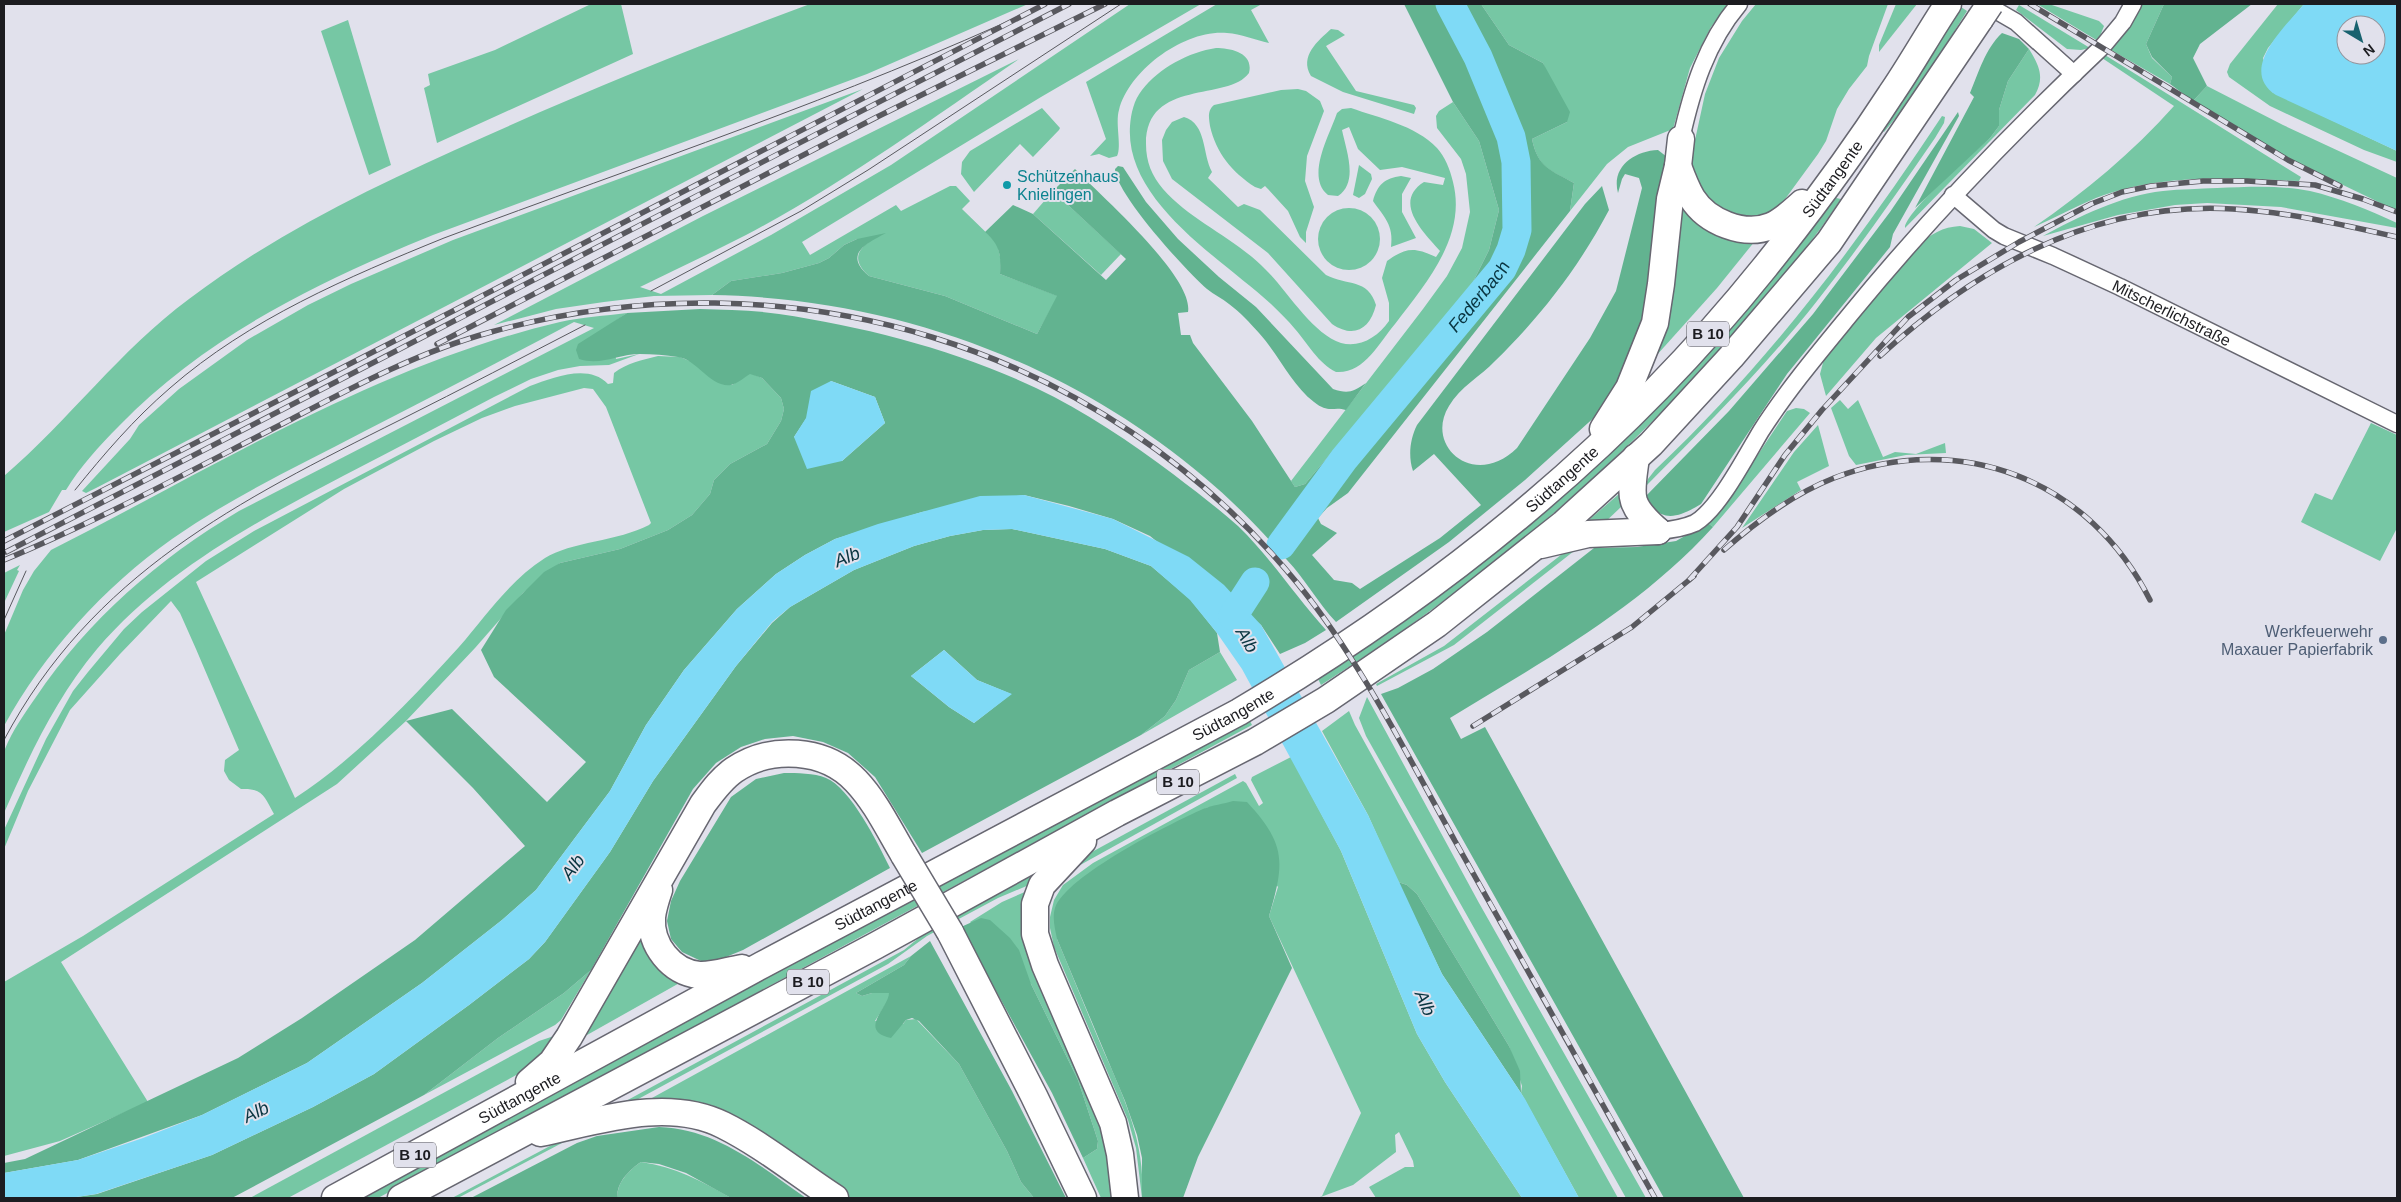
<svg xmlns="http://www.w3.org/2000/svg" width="2401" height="1202" viewBox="0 0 2401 1202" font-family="Helvetica,sans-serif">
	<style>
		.green { fill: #76c7a4; fill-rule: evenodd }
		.forest { fill: #62b390; fill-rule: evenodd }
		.water { fill: #7fdaf6; fill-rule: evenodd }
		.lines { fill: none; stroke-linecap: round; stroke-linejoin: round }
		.river { stroke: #7fdaf6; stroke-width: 29 }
		.minor-casing { stroke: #676771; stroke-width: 19 }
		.trunk-casing { stroke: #676771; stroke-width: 29 }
		.minor { stroke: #fff; stroke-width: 16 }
		.trunk { stroke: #fff; stroke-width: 26 }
		.tram { stroke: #59595f; stroke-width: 1 }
		.rail-casing { stroke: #59595f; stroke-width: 5.5 }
		.rail { stroke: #e1e1ec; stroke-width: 4; stroke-dasharray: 11; stroke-linecap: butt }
		.trunk-bridge-casing { stroke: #676771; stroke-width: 29; stroke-linecap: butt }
		.trunk-bridge { stroke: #fff; stroke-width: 26 }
		.culture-dot { fill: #0f9aa8; stroke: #e1e1ec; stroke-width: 2 }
		.service-dot { fill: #5c6f8a; stroke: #e1e1ec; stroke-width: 2 }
		.labels { text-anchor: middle; stroke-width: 4; stroke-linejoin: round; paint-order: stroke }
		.shield { fill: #e1e1ec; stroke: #57575d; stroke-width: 1 }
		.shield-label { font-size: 15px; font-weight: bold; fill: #1c1c20 }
		.culture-label { font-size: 16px; fill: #0d838f; stroke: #e1e1ec; text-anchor: start }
		.street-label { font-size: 16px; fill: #1c1c20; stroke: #e1e1ec }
		.service-label { font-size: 16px; fill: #4e5e75; stroke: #e1e1ec; text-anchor: end }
		.water-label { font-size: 18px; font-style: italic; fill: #093541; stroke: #e1e1ec }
	</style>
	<rect width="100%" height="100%" fill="#e1e1ec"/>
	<g class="green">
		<path d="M591,4h30l12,50 -196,89 -13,-55 6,-3 -2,-11 67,-24z"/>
		<path d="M810,4h218l-161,70 -434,161c-115,47 -227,101 -314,191 -20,20 -39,41 -53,64h-4l-13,22 -45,20v-56c65,-56 116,-126 185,-177 91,-69 192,-116 295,-162 107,-48 216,-92 326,-133z"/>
		<path d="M1130,4h71l-160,93 -239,145 8,13 86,-50 5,6 49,-25h6l14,15 -8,8 35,34 4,18 -1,13 58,22 -21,38 -92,-38 -76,-20c-13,-11 -16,-23 0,-34l-12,-3 -13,6 -15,13 -10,5 -37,10 -51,8 -19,14 -58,1 -50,6 -48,7 -62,16 209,-109 316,-157c-89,61 -178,126 -273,176 -35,18 -71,35 -106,52l21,7 110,-59 120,-70z"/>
		<path d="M1217,4h45l-11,6 18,33c-14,-3 -28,-9 -42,-10 -42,-4 -98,37 -108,77 -4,13 3,37 -2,46l-8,2 -10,-4 -9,2 16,-17 -20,-57z"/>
		<path d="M1481,4h248l-18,23 -21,41 -17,61 -45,18 -21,17 -37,47 4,-28c-24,-13 -36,-15 -42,-44l35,-17 -24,-59 -34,-18z"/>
		<path d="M1756,4h132l-19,52 -2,10 -18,23 -12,20 -11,32 -8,13 -41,56 -10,6 -29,2 -32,-18 -14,-32v-14l13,-60 14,-36 23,-37z"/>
		<path d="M1896,4h21l-38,48v-7z"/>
		<path d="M2037,4h12l50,17 5,5 -6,15z"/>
		<path d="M2140,4h24l-18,40 6,14 20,19 -2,7 -59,-34 20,-27z"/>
		<path d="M2278,4h26l-36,44 -5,10 9,34 125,59v11l-33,-12 -94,-44 -41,-29 -2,-5 3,-8z"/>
		<path d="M2019,5l71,43 -9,2 -14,-1 -51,-39z"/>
		<path d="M1961,7l6,4 -53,85 -30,36 -1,-1 7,-13z"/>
		<path d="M348,20l43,145 -22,10 -48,-144z"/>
		<path d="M1331,29l7,1 7,5 -19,11 30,45 58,14 2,3 -2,6 -71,-22 -32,-16c-12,-20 7,-35 20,-47z"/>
		<path d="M1216,48c15,0 38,5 33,25 -21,29 -103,5 -103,71 0,18 6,32 17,45 28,32 72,49 102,80 21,20 47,65 76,74 19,5 37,-6 48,-22v-18l-7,-25 5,-17c19,-14 28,-14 49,-4l4,-6c-16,-18 -48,-49 -16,-69l19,3 2,-7 -43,-11 -22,3 -22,-21 -9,-22 -7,3c4,20 17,52 -4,66l-10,-1c-23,-18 2,-61 9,-82l5,-4 9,-1c28,10 64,17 86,40 8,9 13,21 16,34 14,55 -27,101 -58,142 -16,19 -31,50 -59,48 -18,-9 -28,-28 -41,-43 -7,-9 -16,-17 -24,-25 -49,-45 -146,-102 -141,-178 1,-13 4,-26 12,-36 17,-22 47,-38 74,-42z"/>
		<path d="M2029,49c10,16 16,28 6,46l-130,133c-1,-15 70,-77 85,-90l9,-12v-16l9,-29z"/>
		<path d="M2105,55l196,122 -2,4c-67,-3 -139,-8 -203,17 -21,9 -42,20 -62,29 51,-35 99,-75 140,-121l-72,-48z"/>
		<path d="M2207,86l76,39 114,53v33l-108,-52 -96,-58z"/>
		<path d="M863,89l-765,398 -12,6 -4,-2 48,-52 9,-14 40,-36 68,-49 61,-35 43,-21 102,-44z"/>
		<path d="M1298,89l8,2 14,10 4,10 -17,45 -2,25 9,26 -8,25v11l-6,-6 -12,-26 -20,-22 -3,-3 -4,3 -6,-2c-23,-15 -39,-34 -45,-61 -1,-8 -3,-15 4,-21l67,-15z"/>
		<path d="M1453,102l26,39 20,69 -10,40 -18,36 -166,198 -10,3 -4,-6 132,-172 24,-33 15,-28 8,-36 -4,-38 -5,-15 -24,-31 -1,-12 3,-5z"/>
		<path d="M1042,108l18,20 -1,2 -26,27 -13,-13 -46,48 -13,-18 1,-12 8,-11z"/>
		<path d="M1942,116l3,1 -1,6 -9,15c-38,55 -76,110 -118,163 -52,66 -112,126 -172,186l3,-8 7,-9c112,-105 203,-227 287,-354z"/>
		<path d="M1184,117c23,7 18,36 28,55l-4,6 30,29 6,-3 16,6 66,65c21,11 42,3 50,30 -6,24 -22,34 -44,19l-64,-71 -96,-74 -9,-18 -1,-21 4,-10 6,-8z"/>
		<path d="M1359,165l12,9 1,5 -7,15 -6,4 -6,-3z"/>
		<path d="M1401,176l10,2 -9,16v18l14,26 -25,9c3,-22 -7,-30 -18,-46 4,-16 12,-23 28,-25z"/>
		<path d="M2217,188c31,-1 63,-3 93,3 30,7 59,19 87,32v5l-116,-21 -74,-4 -32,2 -57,10 -75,21c37,-20 77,-40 120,-45 18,-2 36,-2 54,-3z"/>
		<path d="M1053,191l68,63 -20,21 -68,-61z"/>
		<path d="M1678,191l81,45 -42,52 -70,78z"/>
		<path d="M1836,198l5,1c-38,57 -82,108 -127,158 -120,131 -244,233 -393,328l-4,-8 59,-38 431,-406z"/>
		<circle cx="1349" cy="239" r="31"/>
		<path d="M1960,226l14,3 18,14 -116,95 -50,58 -6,-22 4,-15 94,-113c12,-12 25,-19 42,-20z"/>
		<path d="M627,313l-16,11 5,35 23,-5 -30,11 -29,1 -22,4 -27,9 -37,18c-50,26 -100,53 -151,79 -89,47 -179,95 -246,173 -41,49 -68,107 -93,164 0,-13 -4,-53 1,-64 7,-18 20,-36 31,-52 53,-78 122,-138 203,-186l355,-183 -20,-6c-70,37 -140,74 -211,110 -65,34 -131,65 -191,107 -68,48 -128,114 -168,187v-91l19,-45 11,-19 17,-21c166,-84 326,-185 509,-228 22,-5 45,-6 67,-9z"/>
		<path d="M658,356l22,1 12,5 30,22 10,1 18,-12 12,5 19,20 3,11 -3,12 -14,23 -37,20 -16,16 -4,14 -18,21 -24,15 -48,19 -60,14 -37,30 -48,55 -69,73 -69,63 -276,178 87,140 -88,39 -56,15v-174l79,-46 191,-122c-10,-18 -11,-26 -33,-25l-12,-9 -5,-9 1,-11 14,-10 -43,-101 -16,-36 -9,-12 -51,53 -50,56 -42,81 -24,58v-19l42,-91 27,-48 15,-19 36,-43 18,-17 64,-51 48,-30 276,-145c23,-8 58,-23 78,-2l5,-1 1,-10c13,-10 28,-13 44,-17zM584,388l9,1 13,18 45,116 -2,2c-30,16 -79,17 -104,33 -36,23 -59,58 -86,89 -48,53 -105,113 -164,151l-99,-216 148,-93 90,-48 48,-23 33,-12z"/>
		<path d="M1840,400l8,9 10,-9 25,57 12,-5 21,2 29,-11 1,10 -40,2 -50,10 -7,-9 -18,-48z"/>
		<path d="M1796,408l8,1 6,4 -97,114 -5,-4 15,-16 64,-96z"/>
		<path d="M2371,423l26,12v93l-17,33 -79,-39 14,-29 17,7z"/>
		<path d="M1818,425l11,41 -32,16 4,8 -59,38 52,-76z"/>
		<path d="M1619,494l3,12 -21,20 -18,-1z"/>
		<path d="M1583,544l-129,101 -77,41 -1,-2 68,-38 122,-95z"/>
		<path d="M20,565l-3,5 2,1 -15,32v-30z"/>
		<path d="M1220,652l17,28 -96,55 24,-19 11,-16 13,-30z"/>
		<path d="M1367,697l112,206 167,295h-20l-260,-462 -7,-18z"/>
		<path d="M1349,711l6,14 263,473h-39l-58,-105 1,-7 -13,-40 -92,-152 -10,-9 -9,-3 -30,-67 -46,-84z"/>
		<path d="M1248,717l4,8 -76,41 -798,432h-18z"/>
		<path d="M1291,757l50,94 76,183 28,48 77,116h-146l-7,-11 36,-20h9l-1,-6 -14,-29 -4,3 1,17 -43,33 -35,13 4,-2 39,-83 -92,-197 9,-29 -62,-81 -10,2 -149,131c15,35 29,71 44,106 22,50 45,98 41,153l-6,-50 -8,-28 -74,-173 -4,-19v-11l4,-17 9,-15 30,-22 150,-82 3,2 13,23 4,-3 -12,-23 1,-3z"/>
		<path d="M1235,774l2,4 -164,91 6,-10z"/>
		<path d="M1037,872l-1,10 -38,16 -71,38 -39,28 -259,140 -16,4 291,-158 22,-18z"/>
		<path d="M1027,891l68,209 23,98h-17l-18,-40 14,-9 1,-8 -20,-61 -47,-96 -61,-62 32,-20z"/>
		<path d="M642,928l41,53 -96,54 -7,1z"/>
		<path d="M911,956l-7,9 -48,28 6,3 10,-3h17v6l-14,22 28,3 3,-4 10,-1 43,45 48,87 14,31 13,16h-183l-34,-20 -176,-74z"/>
		<path d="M591,970l-30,50 -6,5 -131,70 74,-57 66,-45z"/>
		<path d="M554,1036l4,1 -6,9 -32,27 -232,125h-38l289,-157z"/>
		<path d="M579,1134l-121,64h-6l98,-52z"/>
		<path d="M641,1162c34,5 61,19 90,36h-113c-3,-14 12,-29 23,-36z"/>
	</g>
	<g class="forest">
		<path d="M1404,4h77l28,41 34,18 27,49 -3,10 -35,17c6,29 19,31 42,44l-4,28 -222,282 -21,15 -9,10 3,6 16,9 -25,22 22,25 18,3 8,6 80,-51 41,-33 -47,-51 -21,17c-5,-15 -3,-32 4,-46l168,-221 17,-18 7,24c-30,57 -68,106 -114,151 -14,15 -35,26 -46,45 -25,40 25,84 68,42l73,-110 26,-47 26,-103 -3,-10 -14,-4 -3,5 -4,14c-7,-26 16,-42 40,-43l9,7 -17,144 -41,103 -84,76 -76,62 -113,80c-18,-19 -31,-43 -49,-62 -25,-29 -53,-58 -83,-83 -138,-116 -312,-179 -492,-182l19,-14 51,-8 37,-10 10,-5 15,-13 13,-6 29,-6c-20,11 -43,21 -17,43l76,20 92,38 20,-38 -57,-22c1,-20 0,-29 -15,-42l28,-27 20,9 73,66 20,-21 -73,-68 22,-22c25,26 119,108 113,143l-10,1 3,22h9l3,8 59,78 43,66 10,-3 166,-198 18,-36 10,-40 -20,-69 -26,-39z"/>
		<path d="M2164,4h88l-52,40 -7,14 14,28 -14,15 -23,-17 2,-7 -20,-20 -6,-13z"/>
		<path d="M2002,33l17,6 10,10 -21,32 -9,29v16l-9,12 -75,70 59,-111 -4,-4c9,-21 15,-44 32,-60z"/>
		<path d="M1958,112l1,4 -66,118 -3,13 -103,127 -86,130c-23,14 -41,20 -56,-7l84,-86 84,-97 77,-102z"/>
		<path d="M1118,166l5,1 23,35 32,37 41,38 37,30 77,82c15,5 20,3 33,-6l-20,27c-13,-4 -17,4 -32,-8 -23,-18 -35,-47 -55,-69 -9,-10 -19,-21 -30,-29 -7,-6 -15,-9 -22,-15 -20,-17 -92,-96 -92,-120z"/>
		<path d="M700,309c26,1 53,1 79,5 87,13 177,36 257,74 49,23 94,54 137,86 22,17 45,34 65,52 33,32 57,70 88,104l-21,13 -25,11 -19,-29 -111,-89 -37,-17 -44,-13 -45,-11 -102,17 -87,27 -30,16 -29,19 -39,35 -53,61 -38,55 -36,66 -74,99 -34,30 -80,63 -115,80 -105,52 -124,45 -74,13v-10l21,-4 213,-101 64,-40 113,-78 110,-94 -52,-58 -67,-67 46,-12 95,93 39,-40 -92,-85 -13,-27 25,-40 38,-38 16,-9 60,-14 48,-19 24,-15 18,-21 4,-14 16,-16 37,-20 14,-23 3,-12 -3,-11 -19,-20 -12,-4c-5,3 -13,10 -19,11 -21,3 -34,-26 -53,-28 -12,-2 -26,-3 -38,-3 -21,0 -39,12 -61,5l-3,-9 2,-6 49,-31zM831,381l44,16 10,26 -43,38 -48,-24z"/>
		<path d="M1708,523l5,4c-73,81 -171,135 -263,191l11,21 24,-12 259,471h-80l-283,-504 17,-6 35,-19 54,-37 107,-84 43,-1 39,-6z"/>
		<path d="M1012,529l93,20 46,17 39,33 27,34 3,19 -31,18 -13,30 -11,16 -24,19 -219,118 -47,-76 -27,-24 -25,-11 -30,-6 -28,3 -24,8 -25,16 -23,26 -102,181 -27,23 -66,45 -74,57 -192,103h-162l27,-4 115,-39 101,-48 61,-33 95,-69 60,-46 16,-17 65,-90 43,-71 83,-115 36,-43 18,-16 64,-37 60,-24 36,-10 33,-6zM944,650l33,30 34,14 -37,29 -25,-16 -38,-31z"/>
		<path d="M784,773c13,0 30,0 42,5 24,9 53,67 64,90l-147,82 -22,9 -10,3 -10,-1 -19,-9 -11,-13 -4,-18 4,-20 9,-20 51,-84 25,-18z"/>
		<path d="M1233,801l14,1c39,42 38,60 22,114l23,52 -94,189 -15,41h-41v-40l-5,-23 -12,-34 -68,-162c-2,-10 -5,-21 -2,-31 11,-32 116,-85 148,-99 9,-4 21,-5 30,-8z"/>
		<path d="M1398,882l9,3 10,9 92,152 11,25 1,22 -79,-119z"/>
		<path d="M981,918l9,2 20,18 9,12 12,34 47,96 20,61 -1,8 -14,9 -31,-65 -91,-166z"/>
		<path d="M930,941l82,150 54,107h-32l-13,-16 -14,-31 -48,-87 -40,-43 -7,-3 -6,2 -15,18c-34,-7 -2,-31 -2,-45h-17l-10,3 -6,-3 48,-28 7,-9z"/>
		<path d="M659,1127c58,2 101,39 147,71h-75l-45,-25 -27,-9 -18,-2c-11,7 -26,22 -23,36h-147l106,-55 20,-7z"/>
	</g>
	<g class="water">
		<path d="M2304,4h93v147l-121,-56c-39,-25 10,-69 28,-91zM2346,25h30v30h-30z"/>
		<path d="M831,381l44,16 10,26 -43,38 -35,8 -13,-32 12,-19 5,-27z"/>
		<path d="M1024,495l89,24 76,38 35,28 37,40 107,190 74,159 83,125 54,99h-57l-77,-116 -28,-48 -76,-183 -99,-182 -25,-36 -27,-33 -39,-34 -46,-17 -93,-20 -29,1 -33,6 -36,10 -60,24 -64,37 -18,15 -36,44 -83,115 -43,71 -65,90 -16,17 -60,46 -95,69 -61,33 -101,48 -116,39 -26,4h-66v-25l74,-13 65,-22 59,-23 105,-52 115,-80 80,-63 34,-30 74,-99 36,-66 38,-55 53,-61 39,-35 29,-19 30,-16 43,-15 102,-28z"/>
		<path d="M944,650l33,30 35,14 -38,29 -25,-16 -38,-31z"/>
	</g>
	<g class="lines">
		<g class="river">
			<path id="s1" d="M1281,545l63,-86 158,-190 9,-19 6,-20 -1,-68 -5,-25 -33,-80 -28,-53"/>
			<path d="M1233,616l22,-34"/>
		</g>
		<defs>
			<g id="minor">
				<path d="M1985,4l31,18 58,52"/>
				<path d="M1681,139c11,-49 25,-96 58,-135"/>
				<path id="s2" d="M1953,195l41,35 10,6 49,20 67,31 277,137"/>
				<path d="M1658,531c12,-1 26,-3 37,-8 24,-14 51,-67 66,-92 27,-42 60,-81 92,-120 77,-94 161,-181 250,-265l20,-24 10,-18"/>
			</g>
			<g id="trunk">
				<path d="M1678,166c4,11 8,22 14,32 15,24 52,39 79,28 12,-5 22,-15 31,-23"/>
				<path d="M1603,429l26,-41 26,-65 6,-39 9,-85 8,-33 3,-27"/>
				<path d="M1636,457c-5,39 -10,46 22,74"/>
				<path d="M1541,545l47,-11 70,-3"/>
				<path d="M1083,841l-41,44 -7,19v30l10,31 68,158 7,31 5,44"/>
				<path d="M659,890c-3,9 -6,18 -7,27 -2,28 19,55 47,58 13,1 30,-5 43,-7"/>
				<path d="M950,932l84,164 49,102"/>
				<path d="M529,1082l23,-20 17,-25 134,-233c9,-12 18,-25 31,-34 37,-25 91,-22 122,11 20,21 33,49 48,74"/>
				<path d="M540,1133c58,-12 127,-36 183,-8 40,20 75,49 112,73"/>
				<path id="s3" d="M335,1198l427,-233 477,-253c201,-119 379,-262 526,-445 44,-55 87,-113 126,-173 20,-29 37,-60 57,-90"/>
				<path d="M401,1198l474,-252 242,-133 138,-71 71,-42 111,-76 126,-100 88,-80 80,-87 98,-115 151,-223"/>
			</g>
		</defs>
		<use href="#minor" class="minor-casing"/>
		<use href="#trunk" class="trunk-casing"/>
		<use href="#minor" class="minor"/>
		<use href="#trunk" class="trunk"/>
		<g class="tram">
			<path d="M651,291l150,-80 67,-41 253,-166"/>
			<path d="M75,490c29,-36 59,-71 95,-102 79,-69 178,-111 274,-150 198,-74 401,-141 593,-230"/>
			<path d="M4,620l22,-49"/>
			<path d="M4,740c88,-166 234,-239 396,-320 62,-31 123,-63 185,-95"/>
		</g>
		<defs>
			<g id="rail">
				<path d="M2030,4l258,156 52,26"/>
				<path d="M437,344l440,-227 228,-113"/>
				<path d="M1880,356c98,-90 217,-155 353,-147 56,3 110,16 164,28"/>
				<path d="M4,541l449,-230 592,-307"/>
				<path d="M1724,550c33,-29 69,-56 110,-72 127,-49 256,2 316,122"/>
				<path d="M6,552l1063,-548"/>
				<path d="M4,560c96,-40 188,-90 280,-137 67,-35 134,-71 207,-91 297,-82 611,12 807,252 63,78 108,169 157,257 67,119 134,238 200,357"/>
				<path d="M1689,580l48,-53 48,-72 37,-45 86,-93 48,-37 63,-38 72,-38 31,-12 29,-6 52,-5h44l68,4 48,14 34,13"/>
				<path d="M1473,726l159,-99 62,-51"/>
			</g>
		</defs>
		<use href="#rail" class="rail-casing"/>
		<use href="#rail" class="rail"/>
		<defs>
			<g id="trunk-bridge">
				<path d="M1980,19l10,-15"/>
				<path d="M904,855l46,77"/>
			</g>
		</defs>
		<use href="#trunk-bridge" class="trunk-bridge-casing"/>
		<use href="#trunk-bridge" class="trunk-bridge"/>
	</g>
	<circle class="culture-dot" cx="1007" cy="185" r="5"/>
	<circle class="service-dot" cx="2383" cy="640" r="5"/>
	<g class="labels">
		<g class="shield">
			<rect x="1687" y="321.5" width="42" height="25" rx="4"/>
			<rect x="1157" y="769.5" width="42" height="25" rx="4"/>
			<rect x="787" y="969.5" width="42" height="25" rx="4"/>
			<rect x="394" y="1142.5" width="42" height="25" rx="4"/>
		</g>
		<g class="shield-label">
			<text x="1708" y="339">B 10</text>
			<text x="1178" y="787">B 10</text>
			<text x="808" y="987">B 10</text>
			<text x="415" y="1160">B 10</text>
		</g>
		<g class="culture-label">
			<text x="1017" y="182">Schützenhaus<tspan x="1017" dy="18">Knielingen</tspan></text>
		</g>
		<g class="street-label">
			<text dy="6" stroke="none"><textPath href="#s3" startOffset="1830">Südtangente</textPath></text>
			<text dy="6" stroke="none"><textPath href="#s2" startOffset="250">Mitscherlichstraße</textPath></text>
			<text dy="6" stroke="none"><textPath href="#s3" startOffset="1425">Südtangente</textPath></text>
			<text dy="6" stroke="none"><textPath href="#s3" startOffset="1020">Südtangente</textPath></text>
			<text dy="6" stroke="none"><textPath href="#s3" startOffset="615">Südtangente</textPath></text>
			<text dy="6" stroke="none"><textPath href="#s3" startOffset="210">Südtangente</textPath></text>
		</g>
		<g class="service-label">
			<text x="2373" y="637">Werkfeuerwehr<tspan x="2373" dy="18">Maxauer Papierfabrik</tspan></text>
		</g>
		<g class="water-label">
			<text dy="6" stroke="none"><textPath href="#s1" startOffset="318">Federbach</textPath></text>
			<text transform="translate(847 557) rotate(-22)" y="6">Alb</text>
			<text transform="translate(1247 640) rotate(60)" y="6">Alb</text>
			<text transform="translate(573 867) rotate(-53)" y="6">Alb</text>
			<text transform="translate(1425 1003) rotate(67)" y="6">Alb</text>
			<text transform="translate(256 1112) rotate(-25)" y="6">Alb</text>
		</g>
	</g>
	<rect width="2401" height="1202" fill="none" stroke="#1c1c20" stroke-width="10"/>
	<g transform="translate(2361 40) rotate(142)"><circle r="24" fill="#e1e1ec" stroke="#92929a"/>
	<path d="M0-4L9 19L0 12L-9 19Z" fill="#18626f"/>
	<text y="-8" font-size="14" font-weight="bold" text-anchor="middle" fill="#1c1c20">N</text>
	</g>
</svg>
